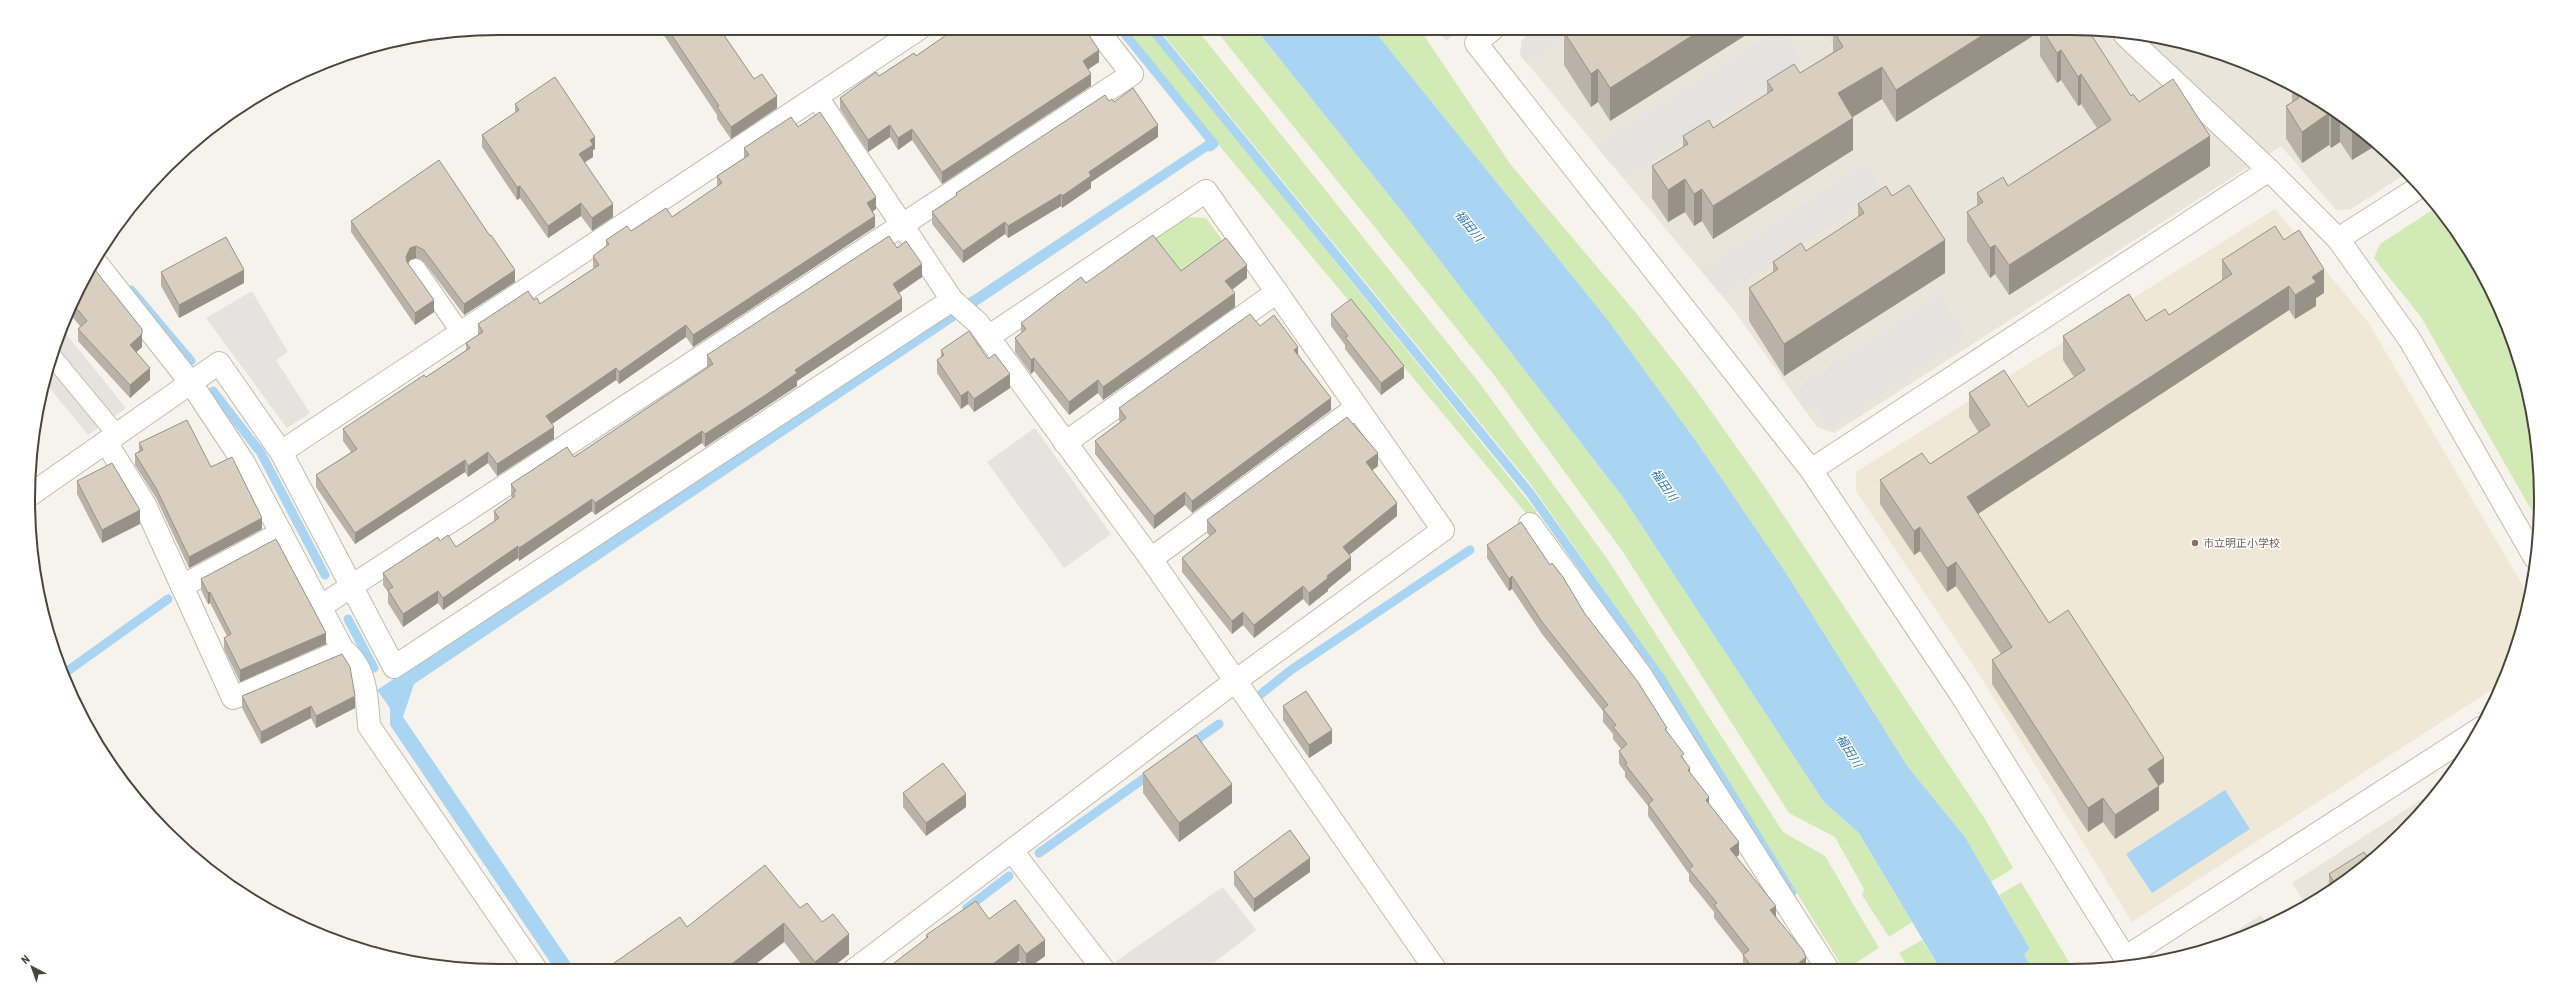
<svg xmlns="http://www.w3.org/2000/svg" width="2569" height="999" viewBox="0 0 2569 999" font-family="'Roboto Condensed','Noto Sans JP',sans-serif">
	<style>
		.residential { fill: #eae5da }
		.industrial { fill: #e6e2dd }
		.education { fill: #efe8d6 }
		.green { fill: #d2eab5 }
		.parking { fill: #e5e3e0 }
		.water { fill: #a9d4f2 }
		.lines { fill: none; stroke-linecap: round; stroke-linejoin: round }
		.stream { stroke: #a9d4f2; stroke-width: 9 }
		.lane-casing { stroke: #c2bbae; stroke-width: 20 }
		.street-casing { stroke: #c2bbae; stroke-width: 24 }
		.lane { stroke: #fff; stroke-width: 18 }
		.street { stroke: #fff; stroke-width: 22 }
		.wall { fill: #bab2a6 }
		.shaded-wall { fill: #979187 }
		.building { fill: #d8cfc1; stroke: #979187 }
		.education-dot { fill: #8d6e63; stroke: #fff; stroke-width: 1.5 }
		.labels { text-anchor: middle; stroke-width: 3; stroke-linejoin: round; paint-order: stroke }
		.education-label { font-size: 11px; fill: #785e54; stroke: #fff; text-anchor: start }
		.water-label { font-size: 12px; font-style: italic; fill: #2e7ab2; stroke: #fff }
		.rim { fill: none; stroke: #4b4439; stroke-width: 2 }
	</style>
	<rect width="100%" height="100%" fill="#f6f3ec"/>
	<g class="residential">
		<path d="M1537,28h532l123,16 86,33 79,49 50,47 -56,36 -15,1 -55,-64 -447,287 -17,-6 -84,-118 -213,-254 2,-15z"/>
		<path d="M2436,790l-56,64 -49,38 -25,13 -14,-22z"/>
	</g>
	<path class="industrial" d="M62,329l64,79 -38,27 -43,-53 8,-34z"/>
	<path class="education" d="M2275,209l93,113 161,274 -4,26 -23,61 -370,239 -153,-248 -123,-183v-19z"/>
	<g class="green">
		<path d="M1125,28h22l390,484 -7,6 -312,-374z"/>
		<path d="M1158,28h38l285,357 127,175 175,272 42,24 54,92 -31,20h-5l-180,-293 -131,-189z"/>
		<path d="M1214,28h41l145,181 222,287 202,306 35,31 53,89 -23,15 -27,-42 2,-6 -29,-52 -46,-24 -166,-261 -129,-177z"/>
		<path d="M1372,28h47l92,137 125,148 60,77 68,96 221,333 28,49 -22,14 -26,-45 -57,-70 -122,-194 -90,-132 -89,-122z"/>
		<path d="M2437,207l41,57 38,84 21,90 3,87 -119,-208 -47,-59 6,-14z"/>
		<path d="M1183,217l23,1 20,27 -43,33 -30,-39z"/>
		<path d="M2021,882l51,85h-41l-7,-13 6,-5 -31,-54z"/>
		<path d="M1922,940l17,27h-31l-9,-14z"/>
	</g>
	<g class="parking">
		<path d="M876,28h18l-13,8z"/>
		<path d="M1436,28h26l-16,13z"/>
		<path d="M1537,28h44l-55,35 -6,-8 2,-15z"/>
		<path d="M1781,28l23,36 -180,115 -28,-33z"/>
		<path d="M1822,28h34l-24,16z"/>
		<path d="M1865,164l18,28 -160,104 -22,-25z"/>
		<path d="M252,291l36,61 -12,8 34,53 -23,15 -81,-110z"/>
		<path d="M1939,295l28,42 -135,91 -17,-22 -9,6 -14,-20z"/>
		<path d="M1035,428l76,106 -47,34 -77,-106z"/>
		<path d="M1223,887l33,43 -50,39h-93l-1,-5z"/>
		<path d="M2261,915l7,10 -18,10 -34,9z"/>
	</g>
	<g class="water">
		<path d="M1255,28h117l235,291 89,122 90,132 122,194 57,70 65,112 -6,5 7,13h-92l-80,-134 -35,-31 -202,-306 -222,-287z"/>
		<path d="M1212,137l6,7 -804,540 -11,33 173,254h-20l-166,-246v-17l-13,-18z"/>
		<path d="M2225,790l25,39 -98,64 -26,-39z"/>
	</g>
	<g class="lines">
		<g class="stream">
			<path d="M1120,28l94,116 -4,3"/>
			<path d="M1151,28l379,465 132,187 130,213"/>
			<path d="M131,290l60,71"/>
			<path d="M213,391l48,62 64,122"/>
			<path d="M348,619l26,49"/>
			<path d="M62,675l106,-76"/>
			<path d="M1261,694l30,-24 179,-120"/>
			<path d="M1189,745l30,-21"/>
			<path d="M1039,853l114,-81"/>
			<path d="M967,908l42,-32"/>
		</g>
		<defs>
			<g id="lane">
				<path d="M416,268l45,65"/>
				<path d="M51,355l66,80"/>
			</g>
			<g id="street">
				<path d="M1494,28l-18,15 335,427 149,223 171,274"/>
				<path d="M2125,35l144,135 69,69 72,101 125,218"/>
				<path d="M817,97l135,203 26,23 173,236 284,410"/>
				<path d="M2338,239l83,-53"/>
				<path d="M94,260l97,123 53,80 99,187c24,17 24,50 26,76l168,245"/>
				<path d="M106,442l39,63 88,193 110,-48"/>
				<path d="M1065,443l212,-151"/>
				<path d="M281,452l639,-424"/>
				<path d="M1811,470l458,-300"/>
				<path d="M30,495l189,-132 62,89 113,215 558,-367"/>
				<path d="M1530,524l110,150 187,294"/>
				<path d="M1151,559l206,-152"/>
				<path d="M182,586l99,-53"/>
				<path d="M320,607l812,-533 -36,-46"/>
				<path d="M1012,851l91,118"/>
				<path d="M2126,957l355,-229"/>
				<path d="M854,970l380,-288 209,-152 -237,-339 -218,146"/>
			</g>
		</defs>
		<use href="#lane" class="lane-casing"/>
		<use href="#street" class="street-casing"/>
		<use href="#lane" class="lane"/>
		<use href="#street" class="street"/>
	</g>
	<g class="wall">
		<path d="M663,28h60v4h-1l32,47 23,29 -46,31 -14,-20v-4l-54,-81z"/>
		<path d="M952,28h132l15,34 -11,7 3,17 -149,98 -30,-44 -14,10 -8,-13 -22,15 -28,-43v-11l76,-42 36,-25z"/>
		<path d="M1570,28h187l-147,93 -12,-19 -7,5 -27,-42v-33z"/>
		<path d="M2039,28v4l-143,90 -14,-23 -29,18v33l-140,89 -11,-18 -8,5 -9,-14 -17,10 -16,-24v-32l31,-19v-11l30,-8 54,-34v-13l33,-8 33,-21v-23z"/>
		<path d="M2040,28h30l61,68 8,6 71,64 -201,129 -14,-21 -5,4 -23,-37v-29l10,-6v-13l31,-7 89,-58 -16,-24 -3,2 -17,-26 -4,3 -17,-27z"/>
		<path d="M2294,86l63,40 -5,34 -12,-18 -9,6 -2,-3 -27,18 -16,-25v-32l6,-4v-15z"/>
		<path d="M1109,101l5,1 44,35 -67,45v6l-29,20 -1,-2 -53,32 -3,-4 -42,29 -31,-39v-12l24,-16v-3z"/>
		<path d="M515,104l80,45 -2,1v7l-8,5 28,55 -21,14 -11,-15 -33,22 -28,-40 -3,2 -35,-53v-12l33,-22z"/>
		<path d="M798,127l78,82 -3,2 2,16 -182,120 -7,-10 -67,47 -3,-4 -64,44 2,15 -57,37 -9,-13 -20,14 -3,-5 -110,72 -39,-57v-12l35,-23 -8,-11v-12l83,-52 40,-27v-7l12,-8v-11l56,-24 6,4 54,-36 -1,-1v-11l13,-9v-7l66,-23 45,-30v-11l27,-18v-10z"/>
		<path d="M1858,204l87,69 -161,103 -35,-55v-33l24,-15v-11l33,-11 52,-34z"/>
		<path d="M351,221l164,61 -51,33 -40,-53 -8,-4 -6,2 -2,3 26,49 -19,13 -64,-93z"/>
		<path d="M2284,240l40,53 -8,5v8l-21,13 -6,-9 -311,204 71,109 115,159 -5,4v24l-44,29 -12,-17 -15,10 -96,-148v-24l9,-6 -45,-68 -9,6 -27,-41 -6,4 -34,-51v-24l50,-16 49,-31 -10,-16v-24l59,14 46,-30 -11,-17v-24l83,-15 23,-6 53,-35v-20z"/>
		<path d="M897,248l25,29 -23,16 3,18 -105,70v5l-30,20 -62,41 -3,-4 -107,72 -3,-4 -73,50 -1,-3 -75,52 -5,-7 -35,24 -15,-24v-11l-5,-7v-12l57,-32 16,6 38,-25v-11l18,-13 -1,-2v-12l63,-27 133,-89v-13z"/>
		<path d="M91,264l51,83 -6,5 14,28 -20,18 -52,-57v-12l2,-3 -11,-13z"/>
		<path d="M1181,271l66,7 -15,12 3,17 -132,93 -5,-7 -29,22 -35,-44 -3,3 -16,-22v-14l6,-5v-10l65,-40z"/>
		<path d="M161,272l83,11 -65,35 -18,-32z"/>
		<path d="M1331,314l73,64 -23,17 -36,-46v-4l-14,-19z"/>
		<path d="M1260,326l38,28 33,56 -139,103 -7,-8 -31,24 -59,-75v-13l25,-19 -1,-2v-12z"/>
		<path d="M941,350l47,9 22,29 -36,24 -6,-8 -7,5 -24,-36v-13l4,-3z"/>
		<path d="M139,443l72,24 51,62 -73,39 -33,-70 -21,-33v-11l4,-3z"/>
		<path d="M1378,466l-6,4 25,46 -48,39 2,15 -23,19v2l-19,15 -6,-7 -49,39 -11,-13 -11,9 -50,-62v-14l28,-22 -3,-3v-13z"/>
		<path d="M77,481l63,43 -38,19 -25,-49z"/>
		<path d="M1487,545l63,20 35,49 82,118 17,27 6,15 49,81 -3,2 40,59 30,52h-63v-13l-29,-37v-6l-25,-31v-7l-41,-58v-10l-23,-29v-5l-6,-8v-13l2,-2 -8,-10v-5l-10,-12v-11l-61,-77 -30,-45 -3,2 -22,-33z"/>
		<path d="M201,579l125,65 -86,38 -16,-33v-11l3,-2 -17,-33 -2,1 -7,-14z"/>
		<path d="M242,696l113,12 -39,20 -5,-10 -50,26 -19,-36z"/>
		<path d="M1283,706l49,37 -23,15 -26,-38z"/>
		<path d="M1143,773l89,30 -53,39 -36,-49z"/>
		<path d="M903,793l63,14 -40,29 -23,-29z"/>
		<path d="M2371,862l-40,30 -2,-4v-14z"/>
		<path d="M1234,872h76l-56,40 -20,-27z"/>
		<path d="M800,908l22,14 27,32 -20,16h-23l-22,-28 -36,28 -134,1v-8l73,-36z"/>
		<path d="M989,919l56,37 -19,14 -7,-9 -12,9h-122l41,-31v-4z"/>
	</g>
	<g class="shaded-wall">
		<path d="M717,28h6v4l-6,4z"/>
		<path d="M1704,28h53l-147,93v-33z"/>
		<path d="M1994,28h45v4l-143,90v-32z"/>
		<path d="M1099,50v12l-16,11v-12z"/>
		<path d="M2061,50v30l-4,3v-30z"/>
		<path d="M1882,67v32l-44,27v-33z"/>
		<path d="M1598,69v33l-7,5v-33z"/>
		<path d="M1091,74v12l-149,98v-12z"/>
		<path d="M2081,74v30l-3,2v-29z"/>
		<path d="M777,96v12l-46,31v-12z"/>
		<path d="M2329,113v32l-27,18v-31z"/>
		<path d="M2336,113l4,2v27l-9,6v-31z"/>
		<path d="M1853,118v32l-140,89v-33z"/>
		<path d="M890,125v12l-22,15v-12z"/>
		<path d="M1158,125v12l-67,45v6l-29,20v-12l27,-24z"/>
		<path d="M2357,126l20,19 -25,15v-31z"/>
		<path d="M912,129v11l-14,10v-12z"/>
		<path d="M2210,136v30l-201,129v-30z"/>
		<path d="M595,137v12l-2,1v7l-14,9v-12l11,-14z"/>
		<path d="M1685,179v33l-17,10v-32z"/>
		<path d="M520,186v12l-3,2v-13z"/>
		<path d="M1702,189v32l-8,5v-32z"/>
		<path d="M1061,194v12l-53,32v-12z"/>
		<path d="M876,197v12l-9,6v-12z"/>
		<path d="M581,203v13l-33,22v-12z"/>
		<path d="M613,204v13l-21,14v-13z"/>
		<path d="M875,216v11l-182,120v-12z"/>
		<path d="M1005,222v12l-42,29v-12z"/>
		<path d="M1945,240v33l-161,103v-32z"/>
		<path d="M1995,245v29l-5,4v-30z"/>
		<path d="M416,246v12l-6,2 -4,8v-11l4,-9z"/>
		<path d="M922,264v13l-29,20v-13z"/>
		<path d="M1247,265v13l-22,17v-14z"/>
		<path d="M2324,269v24l-8,5v8l-21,13v-24l17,-18z"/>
		<path d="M244,270v13l-65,35v-13z"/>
		<path d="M515,270v12l-51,33v-11z"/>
		<path d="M2289,286v24l-322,211v-24z"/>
		<path d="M1235,293v14l-132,93v-13z"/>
		<path d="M902,298v13l-105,70v5l-30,20 -62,41v-13l90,-64z"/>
		<path d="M434,300v12l-19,13v-12z"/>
		<path d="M686,325v12l-67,47v-12z"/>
		<path d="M142,334v13l-12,11v-13z"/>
		<path d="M1298,347v12l-4,-9z"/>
		<path d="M1034,358v13l-3,3v-14z"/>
		<path d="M1404,366v12l-23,17v-12z"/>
		<path d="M150,368v12l-20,18v-13z"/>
		<path d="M616,368v12l-70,48v-12z"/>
		<path d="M1010,374v14l-36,24v-13z"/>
		<path d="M1098,380v13l-29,22v-13z"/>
		<path d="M968,391v13l-7,5v-13z"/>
		<path d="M1331,398v12l-139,103v-12z"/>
		<path d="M554,427v12l-57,37v-12z"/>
		<path d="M702,431v12l-107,72v-12z"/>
		<path d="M488,452v11l-20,14v-11z"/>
		<path d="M1378,453v13l-12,9v-13z"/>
		<path d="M465,460v12l-110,72v-11z"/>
		<path d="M1185,492v13l-31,24v-13z"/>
		<path d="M592,499v12l-73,50v-13z"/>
		<path d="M1397,503v13l-54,44v-13z"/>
		<path d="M140,510v14l-38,19v-13z"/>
		<path d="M262,518v11l-73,39v-11z"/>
		<path d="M1920,527v24l-6,4v-24z"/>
		<path d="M518,546v12l-75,52v-12z"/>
		<path d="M1351,557v13l-23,19v2l-19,15v-13l18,-17z"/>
		<path d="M1956,562v24l-9,6v-24z"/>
		<path d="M1512,576v13l-3,2v-12z"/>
		<path d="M1303,586v13l-49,39v-13z"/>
		<path d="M438,591v12l-35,24v-13z"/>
		<path d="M210,592v11l-2,1v-11z"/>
		<path d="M1243,612v13l-11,9v-13z"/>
		<path d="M326,633v11l-86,38v-12z"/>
		<path d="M355,696v12l-39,20v-12z"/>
		<path d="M311,706v12l-50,26v-12z"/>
		<path d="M1332,730v13l-23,15v-13z"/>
		<path d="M2164,758v24l-16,11v-24z"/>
		<path d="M1690,768v13l-2,-11z"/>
		<path d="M1232,784v19l-53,39v-19z"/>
		<path d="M2159,786v24l-44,29v-24z"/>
		<path d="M966,794v13l-40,29v-13z"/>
		<path d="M1709,797v13l-3,-10z"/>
		<path d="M2103,798v24l-15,10v-24z"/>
		<path d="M1739,842v13l-9,7v-13z"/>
		<path d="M1310,858v14l-56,40v-13z"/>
		<path d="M1776,906v13l-6,-9z"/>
		<path d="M784,923v19l-36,28h-24z"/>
		<path d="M849,934v20l-20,16h-14v-8z"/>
		<path d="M1045,940v16l-19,14v-16z"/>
		<path d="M1019,944v17l-12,9h-22z"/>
		<path d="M1806,957v11h-13z"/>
	</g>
	<g class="building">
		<path d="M667,28h52l35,51 8,-5 15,22 -46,31 -14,-20 2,-1z"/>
		<path d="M955,28h129l15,22 -16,11 8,13 -149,98 -30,-43 -14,9 -8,-13 -22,15 -28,-42 36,-26 3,4 35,-23 2,3 39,-27z"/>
		<path d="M1570,28h134l-94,60 -12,-19 -7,5 -27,-42z"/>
		<path d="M1835,28h159l-98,62 -14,-23 -44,26 15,25 -140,88 -11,-17 -8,5 -9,-15 -17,11 -16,-24 36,-22 -5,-8 26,-16 4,8 60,-38 -6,-9 27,-17 6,9 43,-26 -10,-18z"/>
		<path d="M2041,28h29l18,2 43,66 2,-2 6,8 34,-23 37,57 -201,129 -14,-20 -5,3 -23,-36 16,-10 -6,-9 26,-16 5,9 103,-66 -30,-46 -3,3 -17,-27 -4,3z"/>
		<path d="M555,77l40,60 -5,3 3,5 -14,9 34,50 -21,14 -11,-15 -33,23 -28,-40 -3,1 -35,-52 37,-25 -4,-6z"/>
		<path d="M2294,86l42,27 -5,4 -2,-4 -27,19 -16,-26 13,-8 -7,-11z"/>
		<path d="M1133,88l25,37 -69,47 2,4 -29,20 -1,-2 -53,32 -3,-4 -42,29 -31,-39 25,-17 -1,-2 149,-98 4,6 3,-2 2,3z"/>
		<path d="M820,112l56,85 -9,6 8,13 -182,119 -7,-10 -67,47 -3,-4 -70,48 8,11 -57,37 -9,-12 -20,14 -3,-6 -110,73 -39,-58 41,-26 -14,-20 81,-54 2,2 44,-29 -4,-5 17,-11 -5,-8 50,-33 6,9 3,-2 3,6 59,-39 -6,-9 16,-12 -3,-4 21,-14 4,5 35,-23 6,9 50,-34 -5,-7 32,-21 -5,-7 47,-31 7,10z"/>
		<path d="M2346,119l11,7 -5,3z"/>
		<path d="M439,160l51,76 1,-1 24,35 -51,34 -40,-54 -8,-4 -6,2 -4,9 1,5 27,38 -19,13 -64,-92z"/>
		<path d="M1909,185l36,55 -161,104 -35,-56 29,-19 -5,-7 28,-19 5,8 58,-38 -6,-9 28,-18 6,10z"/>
		<path d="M2275,226l9,14 15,-10 25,39 -12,8 4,5 -21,13 -6,-9 -322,211 82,126 19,-13 96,148 -16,11 11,17 -44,29 -12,-17 -15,10 -96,-148 20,-13 -56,-85 -9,6 -27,-41 -6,4 -34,-51 42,-27 8,11 60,-39 -21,-32 35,-23 24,37 57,-37 -22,-34 66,-42 17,27 19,-12 4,6 63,-41 -10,-14z"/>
		<path d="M1153,235l28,36 45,-33 21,27 -22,16 10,12 -132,94 -5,-7 -29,22 -35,-44 -3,2 -16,-22 11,-9 -5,-6 60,-46 5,6z"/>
		<path d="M889,236l8,12 9,-7 16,23 -29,20 9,14 -107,72 2,3 -30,21 -62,40 -3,-3 -107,72 -3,-4 -73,49 -1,-2 -75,52 -5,-7 -35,23 -15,-24 5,-3 -10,-14 55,-36 2,4 8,-6 8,12 43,-29 -5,-7 21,-15 -2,-3 3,-2 -5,-7 56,-37 7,10 139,-93 -6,-9z"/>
		<path d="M226,237l18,33 -65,35 -18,-33z"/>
		<path d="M91,264l8,11 43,54v5l-12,11 20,23 -20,17 -52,-56 9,-8 -14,-17z"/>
		<path d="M1351,299l53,67 -23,17 -36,-46 3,-1 -17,-22z"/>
		<path d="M1250,314l10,12 14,-11 24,32 -4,3 37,48 -139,103 -7,-9 -31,24 -59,-75 31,-23 -7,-10z"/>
		<path d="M969,331l19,28 7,-5 15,20 -36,25 -6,-8 -7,5 -24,-36 7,-5 -3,-5z"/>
		<path d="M1347,417l31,36 -12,9 31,41 -54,44 8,10 -24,19 1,2 -19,15 -6,-7 -49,39 -11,-13 -11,9 -50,-63 34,-27 -9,-11z"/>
		<path d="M187,420l24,47 21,-10 30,61 -73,39 -33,-69 -21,-34 8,-4 -4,-7z"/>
		<path d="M112,463l28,47 -38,20 -25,-49z"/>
		<path d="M1521,522l29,43 2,-2 11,14 22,37 53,68 29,46 -2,1 19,25 -3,2 9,12 -2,2 21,27 -3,3 33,42 -9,7 46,57 -6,4 33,40 3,7 -13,11h-40l-10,-13 6,-5 -35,-45 3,-2 -28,-34 4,-3 -45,-62 5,-4 -28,-36 2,-1 -8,-12 8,-7 -14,-17 3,-2 -13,-16 5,-4 -66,-83 -30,-46 -3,3 -22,-34z"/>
		<path d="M276,539l50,94 -86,37 -16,-32 7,-4 -21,-42 -2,1 -7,-14z"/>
		<path d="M342,654l8,13 5,29 -39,20 -5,-10 -50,26 -19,-36z"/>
		<path d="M1306,691l26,39 -23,15 -26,-39z"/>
		<path d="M1196,735l36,49 -53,39 -36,-50z"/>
		<path d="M943,763l23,31 -40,29 -23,-30z"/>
		<path d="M1290,830l20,28 -56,41 -20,-27z"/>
		<path d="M2364,852l7,10 -34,25 -8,-13z"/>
		<path d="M765,865l35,43 7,-5 15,19 11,-8 16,20 -34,28 -31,-39 -60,47 -104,1 -6,-8 66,-46 7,10z"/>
		<path d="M1015,900l30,40 -19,14 -7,-10 -34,26h-100l43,-33 -2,-2 50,-34 13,18z"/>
	</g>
	<circle class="education-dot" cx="2195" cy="543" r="4"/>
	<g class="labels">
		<g class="education-label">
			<text x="2203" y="547">市立明正小学校</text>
		</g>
		<g class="water-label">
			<text transform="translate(1469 226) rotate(51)" y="4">福田川</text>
			<text transform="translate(1664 485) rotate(55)" y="4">福田川</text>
			<text transform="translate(1849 751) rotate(58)" y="4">福田川</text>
		</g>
	</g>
	<path d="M0 0H2569V999H0ZM499 35H2070A464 464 0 0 1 2534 499V500A464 464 0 0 1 2070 964H499A464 464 0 0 1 35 500V499A464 464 0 0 1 499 35Z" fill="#fff" fill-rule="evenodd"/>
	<path class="rim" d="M499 35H2070A464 464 0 0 1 2534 499V500A464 464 0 0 1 2070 964H499A464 464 0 0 1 35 500V499A464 464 0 0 1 499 35Z"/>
	<g transform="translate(32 967) rotate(319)" stroke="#ffffff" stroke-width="3" paint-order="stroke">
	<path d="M0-3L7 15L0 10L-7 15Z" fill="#4b4439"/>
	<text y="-6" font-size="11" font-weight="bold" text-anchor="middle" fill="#4b4439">N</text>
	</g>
</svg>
